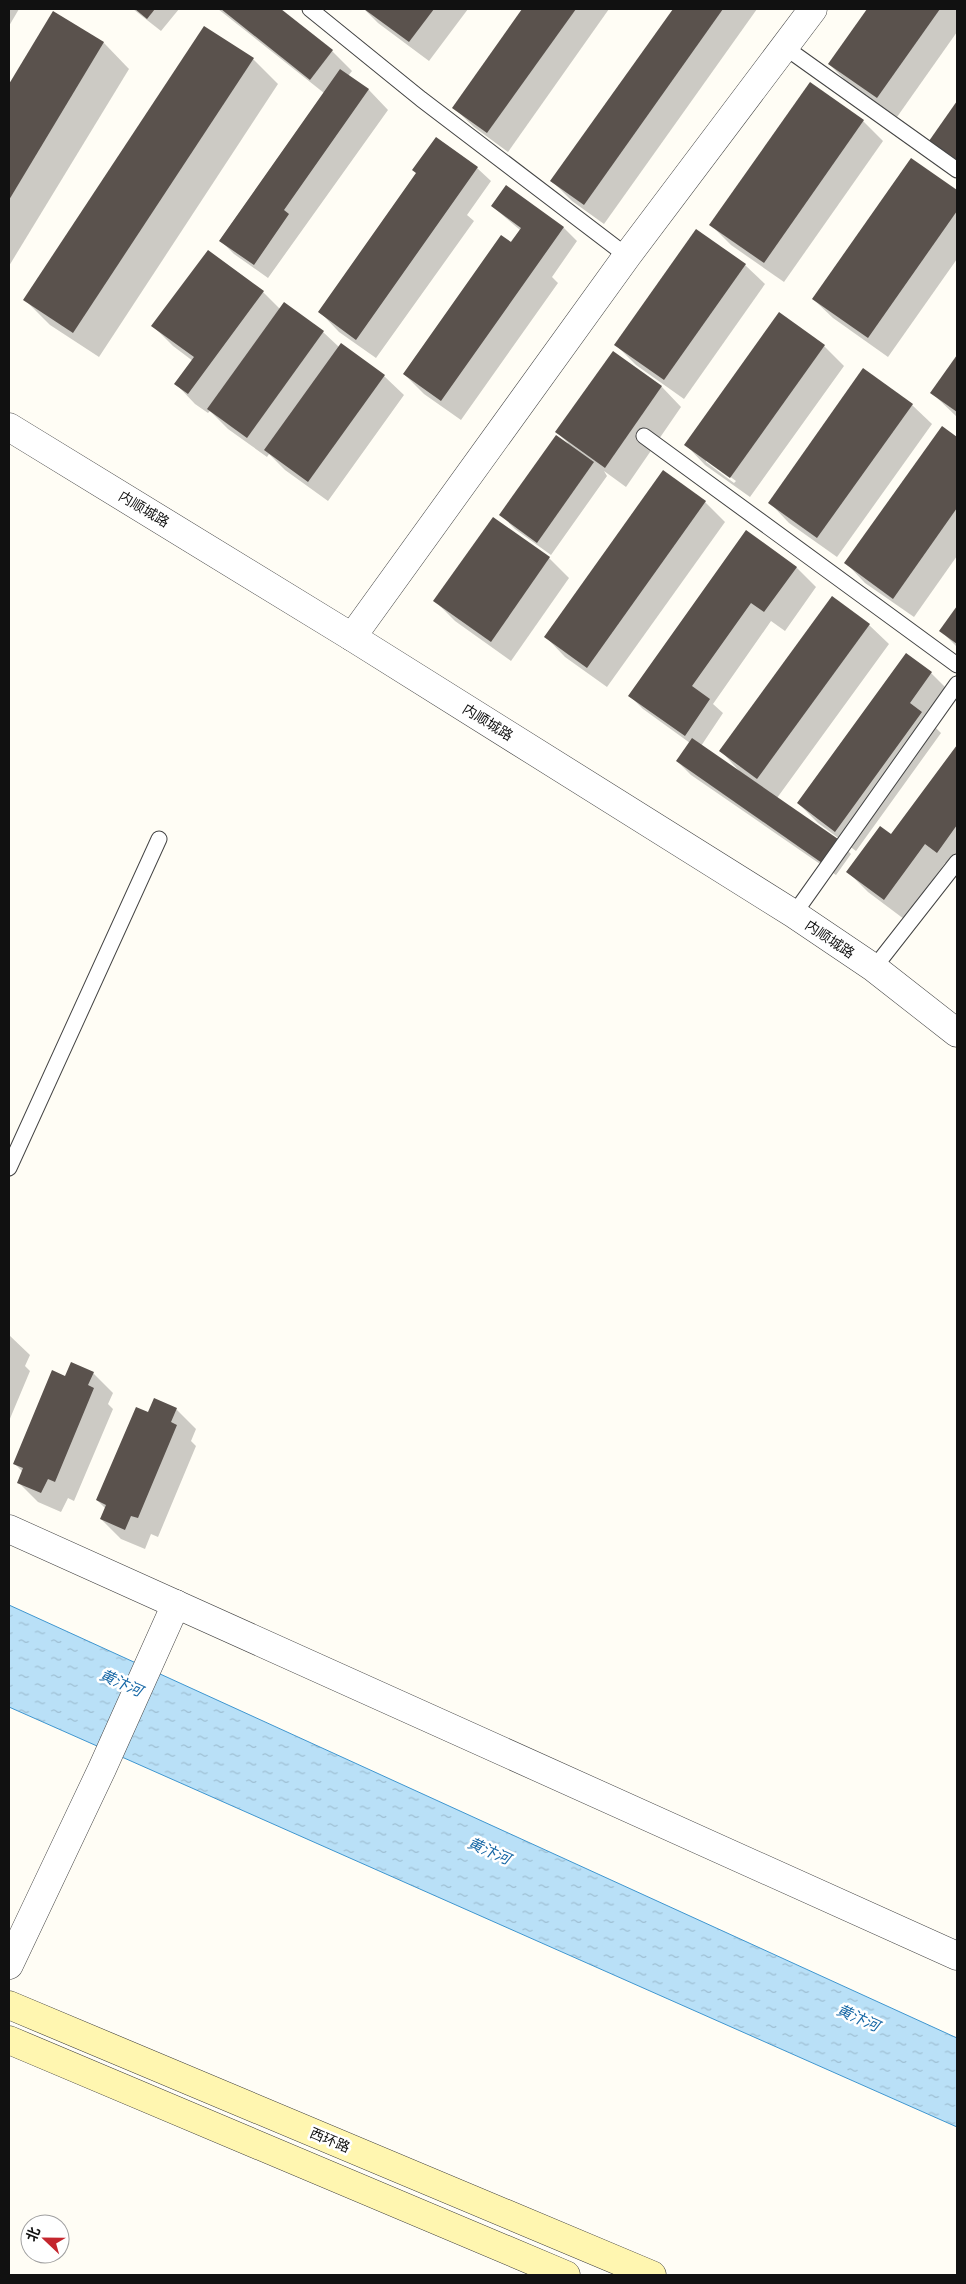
<svg xmlns="http://www.w3.org/2000/svg" width="966" height="2284" viewBox="0 0 966 2284" font-family="'Times New Roman','Noto Sans SC',serif">
	<style>
		.water { fill: url(#water-ripples); stroke: #3f96cf }
		.shadow { fill: #0003; fill-rule: evenodd }
		.building { fill: #5a524d }
		.lines { fill: none; stroke-linecap: round; stroke-linejoin: round }
		.service-casing { stroke: #444; stroke-width: 17 }
		.minor-casing { stroke: #444; stroke-width: 29 }
		.tertiary-casing { stroke: #444; stroke-width: 29 }
		.secondary-casing { stroke: #333; stroke-width: 29 }
		.service { stroke: #fff; stroke-width: 15 }
		.minor { stroke: #fff; stroke-width: 28 }
		.tertiary { stroke: #fff; stroke-width: 28 }
		.secondary { stroke: #fff6b0; stroke-width: 28 }
		.labels { text-anchor: middle; stroke-width: 5; stroke-linejoin: round; paint-order: stroke }
		.street-label { font-size: 14px; fill: #111; stroke: #fff }
		.water-label { font-size: 15px; font-style: italic; fill: #1768a6; stroke: #fff }
	</style>
	<defs>
		<pattern id="water-ripples" width="26" height="14" patternUnits="userSpaceOnUse" patternTransform="scale(1.25)"><rect width="26" height="14" fill="#b9e0f7"/><path d="M2 4q2-2 4 0t4 0M15 11q2-2 4 0t4 0" fill="none" stroke="#9ebfd3"/></pattern>
	</defs>
	<rect width="100%" height="100%" fill="#fffdf5"/>
	<path class="water" d="M9,1605l948,433v89l-948,-420z"/>
	<g class="shadow">
		<path d="M9,9h10l-10,17z"/>
		<path d="M133,9h46l-18,22z"/>
		<path d="M218,9h61l53,42 20,20 -4,5 21,14 19,20 -120,168 -34,-24 -14,-14 104,-147z"/>
		<path d="M364,9h104l-39,52 -51,-38z"/>
		<path d="M524,9h85l-101,143 -34,-25 -20,-19z"/>
		<path d="M674,9h83l-153,215 -32,-23 -20,-20z"/>
		<path d="M868,9h89v23l-60,85 -48,-33 -20,-20z"/>
		<path d="M53,13l51,30 25,26 -120,197v-180z"/>
		<path d="M253,59l25,25 -179,273 -49,-32 -25,-25z"/>
		<path d="M957,103v62l-26,-25z"/>
		<path d="M863,121l20,20 -99,141 -53,-37 -20,-20z"/>
		<path d="M911,159l46,32v68l-69,98 -55,-39 -20,-19z"/>
		<path d="M477,168l14,13 -24,34 7,6 -98,137 -37,-26 -19,-20z"/>
		<path d="M506,187l58,41 13,13 -25,36 6,6 -97,137 -37,-26 -20,-20 116,-144 -28,-24z"/>
		<path d="M745,265l20,19 -81,115 -48,-34 -20,-20z"/>
		<path d="M263,292l17,17 43,23 16,15 45,29 20,19 -76,106 -43,-31 -16,-16 -2,3 -39,-28 -18,-18 -2,2 -13,-9 -19,-20 17,-23 -20,-15 -20,-20z"/>
		<path d="M824,346l20,20 -94,131 -45,-32 -19,-20zM706,459l30,22 -2,2 -28,-21z"/>
		<path d="M613,353l49,34 19,20 -55,80 -22,-16 3,5 -56,79 -36,-26 -14,-14 67,-72 -11,-11z"/>
		<path d="M957,357v60l-25,-24z"/>
		<path d="M912,405l20,19 -95,133 -48,-34 -19,-20z"/>
		<path d="M942,428l15,11v117l-43,61 -49,-34 -19,-20z"/>
		<path d="M705,502l20,20 -118,165 -42,-30 -19,-20z"/>
		<path d="M494,519l55,39 20,20 -58,83 -56,-40 -20,-20z"/>
		<path d="M796,567l20,20 -31,44 -14,-10 -58,83 10,9 -22,33 41,28 -21,-23 148,-126 20,19 -112,154 58,40 16,16 -15,21 -145,-100 -14,-14 13,-18 -47,-34 -13,-13z"/>
		<path d="M957,609v38l-16,-16z"/>
		<path d="M931,673l20,20 -21,29 11,11 -85,118 -38,-28 -20,-20z"/>
		<path d="M957,747v124l-12,-8 -41,56 -36,-27 -20,-20 44,-36z"/>
		<path d="M9,1335l21,20 -5,11 5,5 -21,50z"/>
		<path d="M93,1373l20,20 -5,11 5,5 -39,92 -6,-3 -7,14 -23,-10 -20,-20 5,-10 -9,-9 52,-86z"/>
		<path d="M176,1409l20,20 -5,12 5,5 -38,91 -7,-3 -6,15 -24,-10 -20,-20 5,-10 -9,-9 52,-86z"/>
	</g>
	<g class="building">
		<path d="M135,9h20l-8,10z"/>
		<path d="M221,9h60l52,41 -23,30z"/>
		<path d="M364,9h70l-25,33z"/>
		<path d="M522,9h54l-89,124 -35,-25z"/>
		<path d="M673,9h50l-139,196 -34,-24z"/>
		<path d="M867,9h73l-63,89 -49,-34z"/>
		<path d="M53,11l51,31 -95,158v-116z"/>
		<path d="M204,26l50,32 -181,275 -50,-33z"/>
		<path d="M340,69l29,20 -85,121 5,4 -35,51 -35,-24z"/>
		<path d="M810,82l54,38 -100,143 -55,-38z"/>
		<path d="M957,101v59l-28,-19z"/>
		<path d="M436,137l42,30 -122,173 -38,-28 98,-139 -4,-3z"/>
		<path d="M911,158l46,32v21l-89,127 -56,-39z"/>
		<path d="M506,185l58,42 -123,174 -38,-27 98,-139 10,7 10,-14 -30,-22z"/>
		<path d="M696,229l50,35 -82,116 -50,-35z"/>
		<path d="M208,250l56,41 -76,103 -14,-10 20,-27 -43,-31z"/>
		<path d="M284,302l40,29 -77,107 -40,-29z"/>
		<path d="M779,312l46,33 -95,133 -46,-33z"/>
		<path d="M341,343l44,32 -77,107 -44,-32z"/>
		<path d="M613,351l49,35 -57,82 -50,-36z"/>
		<path d="M957,355v57l-27,-19z"/>
		<path d="M863,368l50,36 -96,134 -49,-35z"/>
		<path d="M942,426l15,11v71l-64,91 -49,-36z"/>
		<path d="M556,435l38,27 -57,81 -38,-28z"/>
		<path d="M663,470l43,31 -119,167 -43,-31z"/>
		<path d="M493,517l57,40 -59,85 -58,-41z"/>
		<path d="M746,530l51,37 -33,45 -13,-9 -59,83 18,13 -25,37 -57,-40z"/>
		<path d="M832,596l38,28 -113,155 -38,-28z"/>
		<path d="M957,606v38l-18,-13z"/>
		<path d="M906,653l26,19 -22,31 12,9 -87,120 -38,-29z"/>
		<path d="M692,738l146,101 -16,24 -146,-102z"/>
		<path d="M957,745v80l-20,28 -12,-9 -41,56 -38,-28 34,-46 11,8z"/>
		<path d="M71,1362l23,10 -6,13 6,3 -39,94 -7,-3 -7,14 -24,-10 6,-15 -10,-4 39,-94 13,6z"/>
		<path d="M154,1398l23,10 -6,14 6,3 -39,93 -7,-2 -6,14 -25,-11 6,-14 -10,-5 40,-93 12,5z"/>
	</g>
	<g class="lines">
		<defs>
			<g id="service">
				<path d="M310,9l111,90 206,157"/>
				<path d="M786,48l171,122"/>
				<path d="M644,436l313,229"/>
				<path d="M794,914l163,-230"/>
				<path d="M874,968l83,-106"/>
				<path d="M9,1168l150,-329"/>
			</g>
			<g id="minor">
				<path d="M352,637l275,-381 186,-247"/>
				<path d="M9,1529l948,427"/>
				<path d="M9,1965l93,-196 74,-165"/>
			</g>
			<path id="tertiary" d="M9,427l343,210 442,277 80,54 83,65"/>
			<g id="secondary">
				<path d="M9,2005l643,270"/>
				<path d="M9,2040l557,235"/>
			</g>
		</defs>
		<use href="#service" class="service-casing"/>
		<use href="#minor" class="minor-casing"/>
		<use href="#tertiary" class="tertiary-casing"/>
		<use href="#secondary" class="secondary-casing"/>
		<use href="#service" class="service"/>
		<use href="#minor" class="minor"/>
		<use href="#tertiary" class="tertiary"/>
		<use href="#secondary" class="secondary"/>
	</g>
	<g class="labels">
		<g class="street-label">
			<text transform="translate(144 509) rotate(31)" y="5">内顺城路</text>
			<text transform="translate(488 722) rotate(32)" y="5">内顺城路</text>
			<text transform="translate(830 939) rotate(34)" y="5">内顺城路</text>
			<text transform="translate(330 2140) rotate(23)" y="5">西环路</text>
		</g>
		<g class="water-label">
			<text transform="translate(121 1683) rotate(24)" y="5">黄汴河</text>
			<text transform="translate(489 1851) rotate(24)" y="5">黄汴河</text>
			<text transform="translate(858 2018) rotate(24)" y="5">黄汴河</text>
		</g>
	</g>
	<rect width="966" height="2284" fill="none" stroke="#111111" stroke-width="20"/>
	<g transform="translate(45 2239) rotate(292)"><circle r="24" fill="#ffffff" stroke="#a0a0a0"/>
	<path d="M0-4L9 19L0 12L-9 19Z" fill="#c4262e"/>
	<text y="-8" font-size="14" font-weight="bold" text-anchor="middle" fill="#111111">北</text>
	</g>
</svg>
